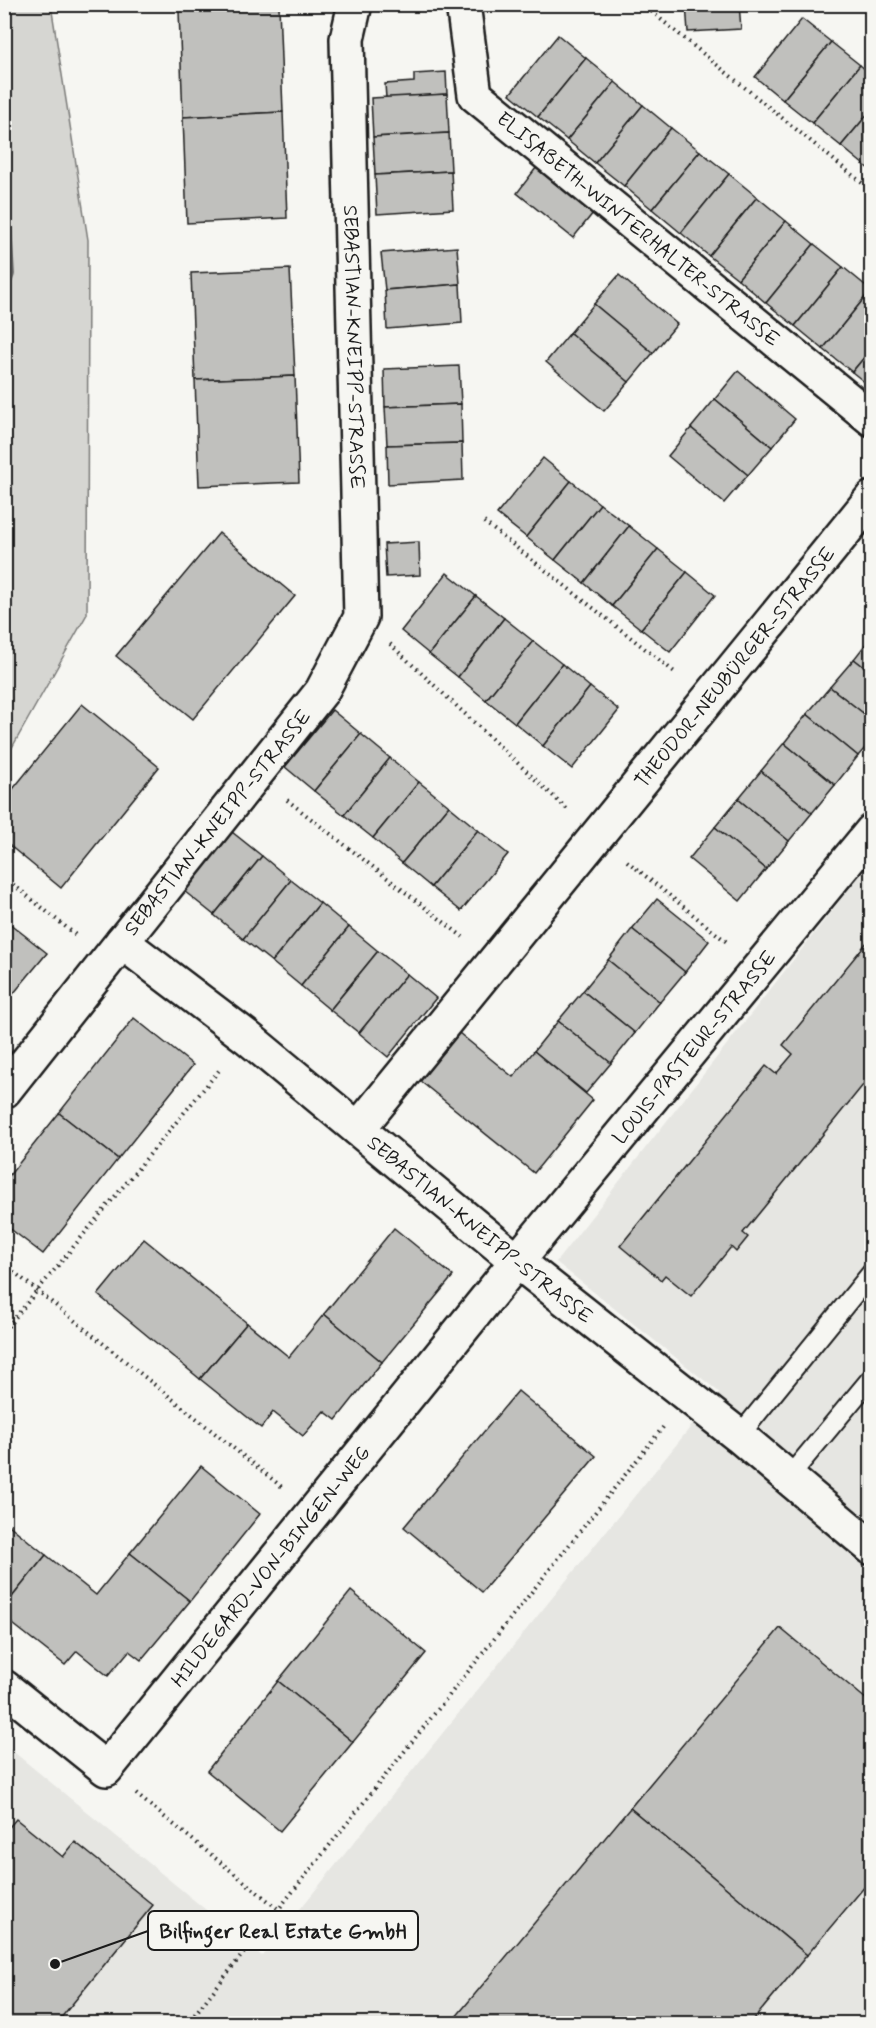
<svg xmlns="http://www.w3.org/2000/svg" width="876" height="2028" viewBox="0 0 876 2028" font-family="Mynerve,sans-serif">
	<style>
		.built { fill: #e6e6e2 }
		.green { fill: #d6d6d2; stroke: #797977; stroke-width: 1.5 }
		.lines { fill: none; stroke-linecap: round; stroke-linejoin: round }
		.stream { stroke: #727271; stroke-width: 14 }
		.building { fill: #c0c0bd; stroke: #1c1c1c; stroke-width: 1.5 }
		.service-casing { stroke: #1c1c1c; stroke-width: 22 }
		.minor-casing { stroke: #1c1c1c; stroke-width: 38 }
		.path { stroke: #1c1c1c; stroke-width: 4; stroke-dasharray: 1.5 4.5; stroke-linecap: butt }
		.service { stroke: #f6f6f2; stroke-width: 18 }
		.minor { stroke: #f6f6f2; stroke-width: 33 }
		.labels { text-anchor: middle; stroke-width: 4.5; stroke-linejoin: round; paint-order: stroke }
		.street-label { font-size: 20px; fill: #1c1c1c; stroke: #f6f6f2 }
		.leader { fill: none; stroke: #1c1c1c; stroke-width: 2 }
		.callout-dot { fill: #1c1c1c; stroke: #f6f6f2; stroke-width: 2 }
		.callout { fill: #f6f6f2; stroke: #1c1c1c; stroke-width: 2 }
		.callout-label { font-size: 21px; text-anchor: middle; font-weight: bold; fill: #1c1c1c }
	</style>
	<rect width="100%" height="100%" fill="#f6f6f2"/>
	<filter id="ink" filterUnits="userSpaceOnUse"><feTurbulence type="fractalNoise" baseFrequency=".0167" numOctaves="2"/><feDisplacementMap in="SourceGraphic" scale="12" xChannelSelector="R" yChannelSelector="G"/><feConvolveMatrix kernelMatrix="1 2 1 2 8 2 1 2 1" color-interpolation-filters="sRGB"/></filter>
	<g filter="url(#ink)">
		<path class="built" d="M871,861v1162h-866l-1,-279 258,212 457,-564 -163,-130z"/>
		<path class="green" d="M5,4l46,1 37,235 -1,374 -82,146z"/>
		<g class="lines">
			<path class="stream" d="M4,211l4,63 -4,10"/>
		</g>
		<g class="building">
			<path d="M686,4h53l2,25 -53,3z"/>
			<path d="M279,6l4,106 -100,5 -4,-106z"/>
			<path d="M802,19l29,23 -48,58 -28,-23z"/>
			<path d="M558,35l28,23 -48,59 -28,-23z"/>
			<path d="M831,42l29,23 -48,58 -29,-23z"/>
			<path d="M586,58l29,24 -48,58 -29,-23z"/>
			<path d="M860,65l12,10v34l-31,37 -29,-23z"/>
			<path d="M446,72l1,22 -61,4 -1,-14 29,-2v-8z"/>
			<path d="M615,82l28,23 -48,58 -28,-23z"/>
			<path d="M447,94l2,39 -76,4 -2,-39z"/>
			<path d="M643,105l28,23 -47,58 -29,-23z"/>
			<path d="M872,109v58l-2,3 -29,-24z"/>
			<path d="M283,112l4,106 -100,5 -4,-106z"/>
			<path d="M671,128l29,23 -48,58 -28,-23z"/>
			<path d="M449,133l2,38 -76,4 -2,-38z"/>
			<path d="M700,151l29,23 -48,59 -29,-24z"/>
			<path d="M536,168l57,45 -20,25 -56,-45z"/>
			<path d="M451,171l2,38 -76,5 -2,-39z"/>
			<path d="M729,174l28,23 -48,59 -28,-23z"/>
			<path d="M757,197l29,24 -48,58 -29,-23z"/>
			<path d="M786,221l28,23 -48,59 -28,-24z"/>
			<path d="M814,244l29,23 -48,59 -29,-23z"/>
			<path d="M457,247l3,37 -75,6 -4,-37z"/>
			<path d="M843,267l28,23 -48,59 -28,-23z"/>
			<path d="M290,269l5,107 -100,4 -4,-107z"/>
			<path d="M619,275l58,49 -24,29 -59,-49z"/>
			<path d="M460,284l2,39 -75,6 -2,-39z"/>
			<path d="M871,290l1,58 -20,24 -29,-23z"/>
			<path d="M594,304l59,49 -24,29 -59,-49z"/>
			<path d="M570,333l59,49 -25,29 -58,-49z"/>
			<path d="M872,348v40l-20,-16z"/>
			<path d="M459,366l2,38 -76,3 -1,-38z"/>
			<path d="M738,371l57,48 -23,28 -57,-48z"/>
			<path d="M295,376l4,106 -100,4 -4,-106z"/>
			<path d="M715,399l57,48 -24,28 -57,-47z"/>
			<path d="M461,404l1,39 -75,2 -2,-38z"/>
			<path d="M691,428l57,47 -24,28 -56,-47z"/>
			<path d="M462,443l1,37 -75,4 -1,-39z"/>
			<path d="M543,458l28,23 -45,56 -29,-23z"/>
			<path d="M571,481l29,23 -45,56 -29,-23z"/>
			<path d="M600,504l29,22 -45,57 -29,-23z"/>
			<path d="M629,526l29,23 -46,57 -28,-23z"/>
			<path d="M219,533l76,63 -102,123 -77,-63z"/>
			<path d="M419,542l1,33 -34,2 -2,-33z"/>
			<path d="M658,549l29,23 -46,57 -29,-23z"/>
			<path d="M687,572l28,23 -45,57 -29,-23z"/>
			<path d="M447,573l29,23 -47,58 -28,-23z"/>
			<path d="M476,596l28,22 -46,59 -29,-23z"/>
			<path d="M504,618l29,23 -47,59 -28,-23z"/>
			<path d="M872,636v37l-18,-14z"/>
			<path d="M533,641l29,23 -47,59 -29,-23z"/>
			<path d="M854,659l18,14v47l-42,-33z"/>
			<path d="M562,664l28,23 -47,59 -28,-23z"/>
			<path d="M590,687l29,23 -47,59 -29,-23z"/>
			<path d="M830,687l42,33v20l-14,16 -51,-42z"/>
			<path d="M82,704l77,63 -98,121 -57,-47v-41z"/>
			<path d="M332,710l29,24 -47,57 -29,-24z"/>
			<path d="M807,714l51,42 -23,29 -51,-42z"/>
			<path d="M361,734l29,24 -46,57 -30,-24z"/>
			<path d="M784,743l51,42 -23,28 -51,-42z"/>
			<path d="M390,758l29,24 -46,56 -29,-23z"/>
			<path d="M761,771l51,42 -23,28 -51,-42z"/>
			<path d="M419,782l30,24 -47,57 -29,-25z"/>
			<path d="M738,799l51,42 -23,28 -51,-42z"/>
			<path d="M449,806l29,24 -47,57 -29,-24z"/>
			<path d="M715,827l51,42 -26,32 -51,-42z"/>
			<path d="M478,830l30,24 -47,57 -30,-24z"/>
			<path d="M232,832l30,24 -48,59 -30,-24z"/>
			<path d="M262,856l29,24 -48,59 -29,-24z"/>
			<path d="M291,880l29,23 -48,59 -29,-23z"/>
			<path d="M657,899l52,42 -24,31 -53,-43z"/>
			<path d="M320,903l29,24 -48,59 -29,-24z"/>
			<path d="M4,919l43,34 -43,52z"/>
			<path d="M349,927l29,24 -48,59 -29,-24z"/>
			<path d="M632,929l53,43 -25,30 -52,-42z"/>
			<path d="M872,936v138l-129,159 5,4 -12,15 -5,-5 -40,49 -26,-21 -4,5 -41,-34 146,-180 10,8 17,-20 -10,-9z"/>
			<path d="M378,951l29,23 -48,59 -29,-23z"/>
			<path d="M608,960l52,42 -25,31 -52,-42z"/>
			<path d="M407,974l29,24 -48,59 -29,-24z"/>
			<path d="M583,991l52,42 -24,30 -53,-42z"/>
			<path d="M134,1018l59,47 -75,94 -59,-46z"/>
			<path d="M558,1021l53,42 -25,30 -52,-42z"/>
			<path d="M459,1033l54,44 21,-26 59,49 -59,73 -114,-92z"/>
			<path d="M59,1113l59,46 -75,95 -39,-30v-42z"/>
			<path d="M394,1228l59,48 -71,86 -58,-48z"/>
			<path d="M144,1239l103,84 -47,56 -102,-84z"/>
			<path d="M324,1314l58,48 -46,58 -12,-9 -21,25 -30,-24 -12,16 -61,-49 47,-56 42,34z"/>
			<path d="M518,1391l78,65 -114,136 -78,-65z"/>
			<path d="M201,1466l59,48 -70,87 -60,-48z"/>
			<path d="M4,1521l42,34 -42,52z"/>
			<path d="M130,1553l60,48 -49,59 -12,-9 -21,25 -31,-25 -12,14 -61,-48v-10l42,-52 50,40z"/>
			<path d="M351,1591l75,62 -73,89 -75,-61z"/>
			<path d="M780,1628l92,76v174l-65,77 -177,-147z"/>
			<path d="M278,1681l75,61 -73,89 -73,-60z"/>
			<path d="M630,1808l177,147 -57,69h-300z"/>
			<path d="M16,1819l47,38 12,-15 78,63 -97,119h-52v-191z"/>
		</g>
		<g class="lines">
			<defs>
				<g id="service">
					<path d="M739,1436l133,-164"/>
					<path d="M788,1478l84,-101"/>
				</g>
				<g id="minor">
					<path id="s1" d="M355,4l-8,35 14,578 -39,74 -200,251 125,95 270,224 222,175 133,112"/>
					<path id="s2" d="M463,4l12,91 397,324"/>
					<path d="M4,1091l118,-149"/>
					<path id="s3" d="M358,1129l514,-631"/>
					<path id="s4" d="M4,1687l102,82 411,-508 355,-430"/>
				</g>
			</defs>
			<use href="#service" class="service-casing"/>
			<use href="#minor" class="minor-casing"/>
			<g class="path">
				<path d="M642,4l230,187"/>
				<path d="M484,522l193,152"/>
				<path d="M390,644l177,165"/>
				<path d="M287,800l176,137"/>
				<path d="M627,861l101,82"/>
				<path d="M4,877l73,59"/>
				<path d="M4,1264l278,223"/>
				<path d="M4,1331l217,-263"/>
				<path d="M136,1794l141,114"/>
				<path d="M187,2024l477,-598"/>
			</g>
			<use href="#service" class="service"/>
			<use href="#minor" class="minor"/>
		</g>
	</g>
	<g class="labels">
		<g class="street-label">
			<text dy="7" stroke="none"><textPath href="#s2" startOffset="303">ELISABETH-WINTERHALTER-STRASSE</textPath></text>
			<text dy="7" stroke="none"><textPath href="#s1" startOffset="344">SEBASTIAN-KNEIPP-STRASSE</textPath></text>
			<text dy="7" stroke="none"><textPath href="#s3" startOffset="596">THEODOR-NEUBÜRGER-STRASSE</textPath></text>
			<text transform="translate(217 822) rotate(-51)" y="7">SEBASTIAN-KNEIPP-STRASSE</text>
			<text dy="7" stroke="none"><textPath href="#s4" startOffset="1062">LOUIS-PASTEUR-STRASSE</textPath></text>
			<text dy="7" stroke="none"><textPath href="#s1" startOffset="1478">SEBASTIAN-KNEIPP-STRASSE</textPath></text>
			<text dy="7" stroke="none"><textPath href="#s4" startOffset="392">HILDEGARD-VON-BINGEN-WEG</textPath></text>
		</g>
	</g>
	<path class="leader" d="M55 1964L148 1931"/>
	<circle class="callout-dot" cx="55" cy="1964" r="6"/>
	<rect class="callout" x="148" y="1911" width="270" height="39" rx="6"/>
	<g class="callout-label">
		<text x="283" y="1938">Bilfinger Real Estate GmbH</text>
	</g>
	<rect width="876" height="2028" fill="none" stroke="#f6f6f2" stroke-width="24"/>
	<rect x="12" y="12" width="852" height="2004" fill="none" stroke="#1c1c1c" stroke-width="2" filter="url(#ink)"/>
</svg>
